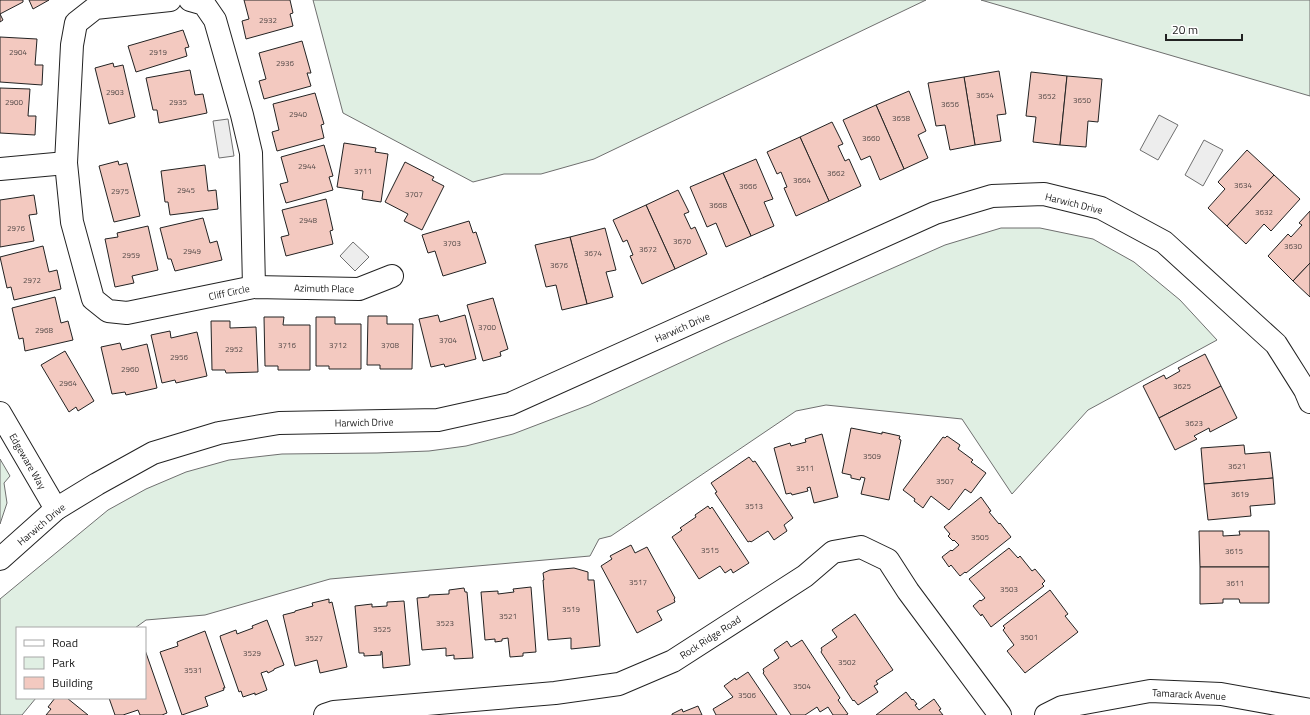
<svg xmlns="http://www.w3.org/2000/svg" width="1310" height="715" viewBox="0 0 1310 715" font-family="'Titillium Web',sans-serif">
	<style>
		.green { fill: #e0efe3; stroke: #6f6f6f }
		.parking { fill: #ededed; stroke: #6f6f6f }
		.building { fill: #f3c9c0; stroke: #222 }
		.lines { fill: none; stroke-linecap: round; stroke-linejoin: round }
		.minor-casing { stroke: #222; stroke-width: 24 }
		.tertiary-casing { stroke: #222; stroke-width: 24 }
		.secondary-casing { stroke: #222; stroke-width: 24 }
		.minor { stroke: #fff; stroke-width: 22 }
		.tertiary { stroke: #fff; stroke-width: 22 }
		.secondary { stroke: #fff; stroke-width: 22 }
		.labels { text-anchor: middle; stroke-width: 3; stroke-linejoin: round; paint-order: stroke }
		.number-label { font-size: 8px; fill: #564c4a }
		.street-label { font-size: 10px; fill: #222; stroke: #fff }
	</style>
	<rect width="100%" height="100%" fill="#fff"/>
	<g class="green">
		<path d="M313,0h613l-332,159 -53,15h-37l-31,8 -130,-69z"/>
		<path d="M981,0h329v96z"/>
		<path d="M1001,228h39l53,11 41,23 46,38 37,40 -129,70 -76,84 -50,-75 -136,-14 -30,6 -185,125 -12,3 -9,17 -260,23 -125,36 -59,5 -11,8h-118v70h19l-14,17h-22v-116l108,-89 38,-21 40,-17 43,-12 53,-6 95,-1 52,-2 37,-5 47,-12 76,-29 136,-63 220,-97z"/>
		<path d="M0,459l10,17 -6,7 3,20 -7,21z"/>
	</g>
	<g class="parking">
		<path d="M1159,115l19,10 -20,35 -18,-10z"/>
		<path d="M228,119l6,37 -15,2 -6,-37z"/>
		<path d="M1204,140l19,10 -20,36 -18,-11z"/>
		<path d="M353,242l16,15 -14,14 -15,-15z"/>
	</g>
	<g class="building">
		<path d="M0,0h23v2l-23,12 3,6 -3,2z"/>
		<path d="M29,0h20l-16,9z"/>
		<path d="M244,0h46l3,13 -3,1 3,12 -47,13 -4,-18 7,-2z"/>
		<path d="M183,30l6,17 -4,1 2,8 -51,16 -8,-26z"/>
		<path d="M0,37l37,2 -2,26h8l-1,20 -42,-3z"/>
		<path d="M302,41l9,32h-4l4,13 -47,13 -5,-18 7,-2 -7,-26z"/>
		<path d="M113,63l1,4 9,-2 12,52 -26,7 -14,-56z"/>
		<path d="M190,70l5,25 8,-1 4,19 -48,10 -2,-13h-4l-7,-32z"/>
		<path d="M999,71l7,43 -9,1 4,26 -26,4 -11,-68z"/>
		<path d="M1031,72l36,4 -7,69 -27,-3 3,-25 -10,-1z"/>
		<path d="M1067,76l35,3 -4,43 -10,-1 -2,26 -26,-2z"/>
		<path d="M964,77l11,68 -25,5 -5,-25 -9,1 -8,-43z"/>
		<path d="M0,88l30,1 -2,27h8l-1,19 -35,-2z"/>
		<path d="M909,91l17,40 -8,4 10,23 -24,11 -28,-64z"/>
		<path d="M315,93l9,31 -3,1 3,13 -47,13 -5,-19 7,-2 -6,-26z"/>
		<path d="M876,105l28,64 -24,11 -10,-24 -9,4 -18,-40z"/>
		<path d="M832,122l11,22 -5,2 7,15 4,-2 12,27 -32,15 -29,-64z"/>
		<path d="M800,137l29,64 -33,15 -12,-28 3,-1 -6,-15 -4,2 -10,-22z"/>
		<path d="M344,143l32,5 -1,4 13,2 -7,48 -19,-3 1,-8 -26,-4z"/>
		<path d="M324,145l9,31 -4,1 4,13 -47,13 -6,-19 8,-2 -7,-25z"/>
		<path d="M1247,150l27,25 -47,51 -19,-18 17,-19 -7,-7z"/>
		<path d="M756,159l17,40 -9,3 10,24 -23,10 -28,-63z"/>
		<path d="M118,161l1,4 8,-2 13,53 -26,6 -15,-56z"/>
		<path d="M405,162l29,15 -2,3 12,6 -22,44 -18,-9 4,-7 -23,-12z"/>
		<path d="M205,165l3,26 8,-1 2,19 -48,6 -2,-13h-3l-4,-31z"/>
		<path d="M723,173l28,63 -25,11 -10,-24 -9,4 -17,-40z"/>
		<path d="M1274,175l26,24 -29,32 -7,-7 -18,20 -19,-18z"/>
		<path d="M678,190l11,22 -5,2 7,15 4,-2 12,27 -32,15 -29,-64z"/>
		<path d="M34,195l3,19 -8,1 5,26 -34,6v-47z"/>
		<path d="M326,199l7,31 -3,1 3,13 -47,12 -5,-19 8,-2 -7,-25z"/>
		<path d="M646,205l29,64 -33,15 -12,-28 3,-1 -6,-15 -4,2 -10,-22z"/>
		<path d="M1310,211v52l-17,18 -25,-25 20,-22 3,3 11,-12 -3,-2z"/>
		<path d="M203,218l7,25 7,-2 5,19 -47,11 -4,-12h-3l-8,-31z"/>
		<path d="M469,221l4,12 3,-1 10,31 -43,13 -8,-25 -7,2 -6,-18z"/>
		<path d="M148,226l10,44 -26,6 2,7 -19,4 -10,-48 13,-2 -1,-4z"/>
		<path d="M605,228l11,42 -10,2 7,25 -26,7 -17,-67z"/>
		<path d="M570,237l17,67 -25,6 -6,-25 -10,2 -11,-42z"/>
		<path d="M43,246l6,26 8,-2 4,19 -47,11 -3,-13 -4,1 -7,-31z"/>
		<path d="M1310,263v34l-17,-16z"/>
		<path d="M55,297l6,26 7,-2 5,19 -48,11 -2,-13 -4,1 -7,-31z"/>
		<path d="M493,298l15,51 -8,3 1,4 -18,5 -16,-56z"/>
		<path d="M438,315l2,7 25,-7 11,44 -31,8 -1,-3 -13,3 -12,-48z"/>
		<path d="M368,316h19v8h26l-1,45h-32v-4h-13z"/>
		<path d="M264,317h20l-1,8h27v45h-32v-4h-13z"/>
		<path d="M316,317h19v7h26v45h-32v-3h-13z"/>
		<path d="M211,321h19v7l26,-1 2,45 -32,1 -1,-3h-13z"/>
		<path d="M170,331l1,7 26,-6 10,44 -31,7 -1,-3 -13,3 -11,-48z"/>
		<path d="M120,343l2,7 25,-6 10,44 -31,7 -1,-3 -13,2 -11,-47z"/>
		<path d="M65,351l29,50 -16,10 -2,-4 -7,5 -28,-47z"/>
		<path d="M1205,354l16,32 -62,32 -16,-32 21,-11 2,4 14,-8 -2,-3z"/>
		<path d="M1221,386l16,32 -27,14 -1,-4 -15,8 3,3 -22,11 -16,-32z"/>
		<path d="M851,428l31,6v-2l18,4 -1,3 2,1 -12,60 -28,-6 4,-16 -4,-1 -1,3 -9,-2v-3l-9,-2z"/>
		<path d="M822,434l16,63 -24,6 -4,-16 -3,1 1,3 -16,4 -1,-2 -5,1 -12,-46 16,-5 1,3 15,-4 -1,-3z"/>
		<path d="M947,436l13,9 -2,4 15,11 -2,2 15,11 -15,20 -6,-4 -16,21 -18,-14 -8,12 -9,-7 1,-2 -12,-9 40,-53 2,1z"/>
		<path d="M1244,445l1,9 25,-2 3,26 -69,6 -3,-36z"/>
		<path d="M749,457l4,5 2,-1 38,57 -9,7 3,6 -13,9 -6,-9 -17,11 -1,-1 -2,1 -33,-49 2,-1 -6,-9z"/>
		<path d="M1273,478l2,26 -25,2 1,10 -43,4 -4,-36z"/>
		<path d="M981,497l10,14 -2,1 10,12 1,-1 11,14 -45,36 -1,-1 -5,4 -9,-11 -2,2 -7,-10 9,-7 1,1 7,-6 -5,-5 -1,1 -5,-5 2,-2 -6,-7z"/>
		<path d="M708,506l2,3 2,-2 37,56 -16,10 -2,-4 -6,4 -5,-7 -21,13 -27,-42 10,-7 -2,-2 16,-11 -1,-2z"/>
		<path d="M1199,531h24v5l17,-1 -1,-4h30v36h-69z"/>
		<path d="M631,545l4,8 12,-6 28,51 -1,1 1,3 -18,9 5,9 -25,13 -36,-67 11,-7 -2,-3z"/>
		<path d="M1009,548l9,10 2,-2 12,15 3,-2 10,12 -3,3 2,2 -53,41 -9,-13 -1,2 -8,-10 7,-6 1,1 4,-3 -16,-19z"/>
		<path d="M1200,567h69v36h-29l-1,-4h-16v4l-23,1z"/>
		<path d="M574,568l14,4v8h6l6,66 -29,3v-11l-23,2 -5,-60h1l-1,-7 7,-3z"/>
		<path d="M531,587l5,65 -13,1v3l-13,1 -2,-19 -6,1v2l-7,1v-3l-10,1 -4,-48 17,-1v3l16,-2 -1,-3z"/>
		<path d="M464,588l1,4h2l6,66 -19,1v-4l-8,1v-8l-24,2 -5,-52 12,-1v-2l20,-1v-4z"/>
		<path d="M1050,590l18,24 -3,2 13,16 -53,41 -18,-22 7,-6 -11,-15 2,-2 -2,-2z"/>
		<path d="M329,599v4l3,-1 15,65 -27,6 -3,-13 -22,6 -12,-51 12,-3v-1l18,-5 -1,-3z"/>
		<path d="M404,601l6,64 -27,3 -1,-16 -1,-1v4l-17,1v-3h-5l-4,-47 17,-2v3l15,-1v-4z"/>
		<path d="M855,614l38,56 -17,11 2,3 -4,2 4,6 -20,13 -4,-5 -1,1 -32,-49 1,-2 -1,-2 16,-11 -5,-7z"/>
		<path d="M267,620l17,45 -10,4v1l-6,3 -1,-2 -6,2 6,17 -12,5v-2l-12,4 -2,-6 -2,1 -18,-52 -1,-4 16,-6 1,4 16,-6 -1,-2z"/>
		<path d="M205,631l20,57h-2l1,2 -19,7 3,9 -26,9 -22,-63 18,-6 -1,-4z"/>
		<path d="M802,640l38,58 -2,2 10,14 -2,1h-13l-5,-8 -8,5 -3,-5 -12,8h-14l-28,-42 1,-1 -1,-3 16,-11 -5,-8 13,-9 4,6z"/>
		<path d="M145,650l22,63 -5,2h-22l-2,-5 -15,5h-8l-6,-17h36z"/>
		<path d="M748,672l29,43h-61l-3,-6 20,-12 -9,-11 11,-8 1,2z"/>
		<path d="M906,692l6,8 1,-1 4,5 -2,1 4,5 15,-11 7,10 -2,1 4,5h-67z"/>
		<path d="M55,698h12l21,17h-42l5,-6 -3,-2z"/>
		<path d="M698,706l4,9h-30v-1l10,-5 1,3z"/>
	</g>
	<g class="lines">
		<defs>
			<g id="minor">
				<path d="M170,0l-75,8 -19,15 -4,22 -6,118 6,59 21,77 15,12 19,2 127,-26 105,2 33,-13"/>
				<path d="M190,0l14,4 11,16 27,95 9,38 3,134"/>
				<path d="M0,169l66,-6"/>
				<path d="M0,413l56,96"/>
				<path d="M325,715l9,-3 221,-19 64,-9 54,-23 132,-85 28,-24 28,-5 27,13 20,31 92,124"/>
			</g>
			<path id="tertiary" d="M0,559l56,-50 41,-25 56,-31 66,-20 60,-10 159,-3 72,-16 425,-191 57,-17 52,-2 57,14 63,34 112,102 29,46 5,12"/>
			<path id="secondary" d="M1046,715l16,-8 88,-16 71,3 89,16"/>
		</defs>
		<use href="#minor" class="minor-casing"/>
		<use href="#tertiary" class="tertiary-casing"/>
		<use href="#secondary" class="secondary-casing"/>
		<use href="#minor" class="minor"/>
		<use href="#tertiary" class="tertiary"/>
		<use href="#secondary" class="secondary"/>
	</g>
	<g class="labels">
		<g class="number-label">
			<text x="268" y="23">2932</text>
			<text x="18" y="55">2904</text>
			<text x="158" y="55">2919</text>
			<text x="285" y="66">2936</text>
			<text x="115" y="95">2903</text>
			<text x="985" y="98">3654</text>
			<text x="1047" y="99">3652</text>
			<text x="1082" y="103">3650</text>
			<text x="14" y="105">2900</text>
			<text x="178" y="105">2935</text>
			<text x="950" y="107">3656</text>
			<text x="298" y="117">2940</text>
			<text x="901" y="121">3658</text>
			<text x="871" y="141">3660</text>
			<text x="307" y="169">2944</text>
			<text x="363" y="174">3711</text>
			<text x="836" y="176">3662</text>
			<text x="802" y="183">3664</text>
			<text x="1243" y="188">3634</text>
			<text x="748" y="189">3666</text>
			<text x="186" y="193">2945</text>
			<text x="120" y="194">2975</text>
			<text x="414" y="197">3707</text>
			<text x="718" y="208">3668</text>
			<text x="1264" y="215">3632</text>
			<text x="308" y="223">2948</text>
			<text x="16" y="231">2976</text>
			<text x="682" y="244">3670</text>
			<text x="452" y="246">3703</text>
			<text x="1293" y="249">3630</text>
			<text x="648" y="252">3672</text>
			<text x="192" y="254">2949</text>
			<text x="593" y="256">3674</text>
			<text x="131" y="258">2959</text>
			<text x="559" y="268">3676</text>
			<text x="32" y="283">2972</text>
			<text x="487" y="330">3700</text>
			<text x="44" y="333">2968</text>
			<text x="448" y="343">3704</text>
			<text x="287" y="348">3716</text>
			<text x="338" y="348">3712</text>
			<text x="390" y="348">3708</text>
			<text x="234" y="352">2952</text>
			<text x="179" y="360">2956</text>
			<text x="130" y="372">2960</text>
			<text x="68" y="386">2964</text>
			<text x="1182" y="389">3625</text>
			<text x="1194" y="426">3623</text>
			<text x="872" y="459">3509</text>
			<text x="1237" y="469">3621</text>
			<text x="805" y="471">3511</text>
			<text x="945" y="484">3507</text>
			<text x="1240" y="497">3619</text>
			<text x="754" y="509">3513</text>
			<text x="980" y="540">3505</text>
			<text x="710" y="553">3515</text>
			<text x="1234" y="554">3615</text>
			<text x="638" y="585">3517</text>
			<text x="1235" y="586">3611</text>
			<text x="1009" y="592">3503</text>
			<text x="571" y="612">3519</text>
			<text x="508" y="619">3521</text>
			<text x="445" y="626">3523</text>
			<text x="382" y="632">3525</text>
			<text x="1029" y="640">3501</text>
			<text x="314" y="641">3527</text>
			<text x="252" y="656">3529</text>
			<text x="847" y="665">3502</text>
			<text x="193" y="673">3531</text>
			<text x="802" y="689">3504</text>
			<text x="747" y="698">3506</text>
		</g>
		<g class="street-label">
			<text transform="translate(1074 203) rotate(14)" y="4">Harwich Drive</text>
			<text transform="translate(324 288) rotate(1)" y="4">Azimuth Place</text>
			<text transform="translate(229 292) rotate(-12)" y="4">Cliff Circle</text>
			<text transform="translate(682 327) rotate(-24)" y="4">Harwich Drive</text>
			<text transform="translate(364 422) rotate(-1)" y="4">Harwich Drive</text>
			<text transform="translate(28 461) rotate(60)" y="4">Edgeware Way</text>
			<text transform="translate(41 524) rotate(-40)" y="4">Harwich Drive</text>
			<text transform="translate(710 637) rotate(-33)" y="4">Rock Ridge Road</text>
			<text transform="translate(1189 694) rotate(3)" y="4">Tamarack Avenue</text>
		</g>
	</g>
	<rect x="16" y="627" width="130" height="72" fill="#ffffff" stroke="#a7a7a7"/>
	<rect x="24" y="640" width="20" height="6" fill="#ffffff" stroke="#a7a7a7"/>
	<text x="52" y="647" font-size="12" fill="#222222">Road</text>
	<rect x="24" y="657" width="20" height="12" fill="#e0efe3" stroke="#a7a7a7"/>
	<text x="52" y="667" font-size="12" fill="#222222">Park</text>
	<rect x="24" y="677" width="20" height="12" fill="#f3c9c0" stroke="#a7a7a7"/>
	<text x="52" y="687" font-size="12" fill="#222222">Building</text>
	<path d="M1166 34v6h76v-6" fill="none" stroke="#222222" stroke-width="2"/>
	<text x="1172" y="34" font-size="12" fill="#222222" stroke="#ffffff" stroke-width="3" paint-order="stroke">20 m</text>
</svg>
